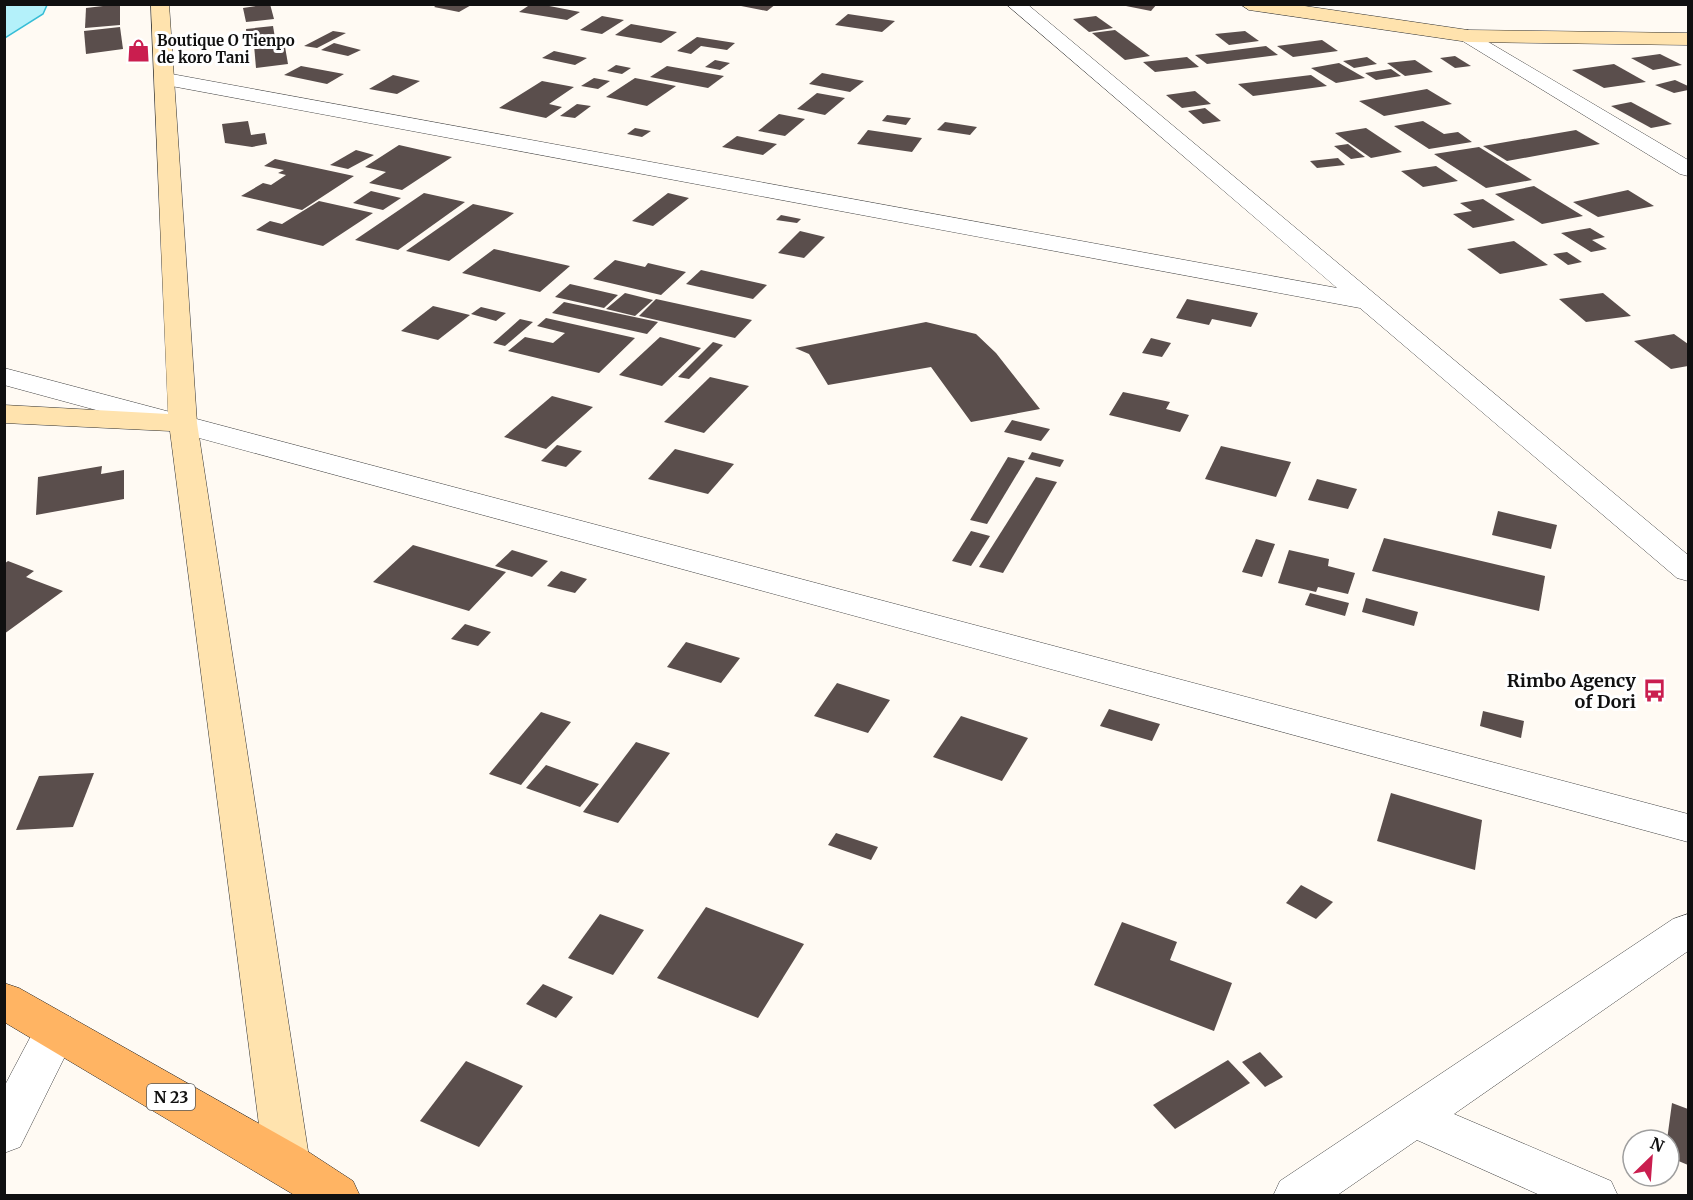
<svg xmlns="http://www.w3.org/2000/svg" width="1693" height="1200" viewBox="0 0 1693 1200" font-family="Merriweather,serif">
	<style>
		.water { fill: #b4f1fa; stroke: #36bdd6; stroke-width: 1.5 }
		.building { fill: #5a4e4c }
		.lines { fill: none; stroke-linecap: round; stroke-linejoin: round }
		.street-casing { stroke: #434343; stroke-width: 1 }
		.secondary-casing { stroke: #323232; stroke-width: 1 }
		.primary-casing { stroke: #212121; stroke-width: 1 }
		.street { fill: #fff; fill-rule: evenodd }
		.secondary { fill: #ffe3ae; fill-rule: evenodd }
		.primary { fill: #ffb463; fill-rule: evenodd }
		.labels { text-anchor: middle; stroke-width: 6; stroke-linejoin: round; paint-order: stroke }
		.far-poi-label { font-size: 15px; font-weight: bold; fill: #101010; stroke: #fff; text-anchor: start }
		.shield { fill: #fff; stroke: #585858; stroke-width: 1.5 }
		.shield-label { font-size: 16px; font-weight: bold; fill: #101010 }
		.poi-label { font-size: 18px; font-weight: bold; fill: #101010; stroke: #fff; text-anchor: end }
	</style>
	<rect width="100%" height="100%" fill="#fffaf3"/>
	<path class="water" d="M5,4h42v1l-4,9 -38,24z"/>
	<g class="building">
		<path d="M120,4v21l-35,3 1,-20z"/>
		<path d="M270,4l4,15 -28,3 -3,-14z"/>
		<path d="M438,4h35l-14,8 -25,-5z"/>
		<path d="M531,4h8l41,8 -13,8 -48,-8z"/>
		<path d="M731,4h45l-9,7z"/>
		<path d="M1116,4h41l-6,7z"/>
		<path d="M848,14l47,7 -13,11 -47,-7z"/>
		<path d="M602,16l22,4 -22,14 -22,-4z"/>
		<path d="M1096,16l17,12 -24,4 -16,-13z"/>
		<path d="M631,24l46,8 -16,11 -46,-8z"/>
		<path d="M273,26l2,12 -28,3 -1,-12z"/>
		<path d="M120,27l3,22 -37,5 -2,-23z"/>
		<path d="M1115,30l35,26 -25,4 -33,-27z"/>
		<path d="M333,31l13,2 -29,15 -13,-2z"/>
		<path d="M1245,31l14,10 -30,4 -14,-11z"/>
		<path d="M697,37l38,6 -8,7 -26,-4 -10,8 -14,-3z"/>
		<path d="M1322,40l16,11 -45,6 -16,-11z"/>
		<path d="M284,41l4,23 -32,4 -2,-23z"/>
		<path d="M334,43l27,7 -13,6 -27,-6z"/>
		<path d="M1266,46l12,9 -71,9 -12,-9z"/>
		<path d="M554,51l33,7 -12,7 -33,-7z"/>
		<path d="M1660,54l22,11 -29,5 -22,-12z"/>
		<path d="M1455,56l16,10 -16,2 -15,-10z"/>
		<path d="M1187,57l12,10 -44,5 -12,-10z"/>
		<path d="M1367,57l10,7 -23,4 -11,-7z"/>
		<path d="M715,60l15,3 -10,7 -15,-3z"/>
		<path d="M1415,60l18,12 -28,4 -18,-13z"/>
		<path d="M1339,63l26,15 -29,5 -25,-15z"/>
		<path d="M1614,64l32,18 -42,6 -32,-18z"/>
		<path d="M616,65l15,3 -9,6 -15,-3z"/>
		<path d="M301,66l43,8 -17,10 -43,-9z"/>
		<path d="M667,66l57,10 -16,12 -58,-11z"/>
		<path d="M1391,69l10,7 -25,4 -11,-7z"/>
		<path d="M822,73l42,8 -14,11 -41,-8z"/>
		<path d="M393,75l27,6 -23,13 -28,-5z"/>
		<path d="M1311,75l16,11 -74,10 -15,-12z"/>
		<path d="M594,78l16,3 -12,8 -17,-3z"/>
		<path d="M635,78l41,8 -29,20 -41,-9z"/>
		<path d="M1675,80l13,6v4l-14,3 -19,-8z"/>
		<path d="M542,81l32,6 -25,17 13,3 -16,11 -47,-10z"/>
		<path d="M1427,89l25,15 -68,12 -25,-15z"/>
		<path d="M1195,91l16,13 -29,4 -16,-13z"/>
		<path d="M817,93l28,5 -20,17 -28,-6z"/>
		<path d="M1631,102l41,22 -21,4 -40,-22z"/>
		<path d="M577,104l14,2 -16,12 -15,-2z"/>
		<path d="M1205,108l16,13 -18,3 -15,-13z"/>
		<path d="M779,114l26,5 -20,17 -27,-5z"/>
		<path d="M887,115l24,3 -5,7 -24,-4z"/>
		<path d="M248,121l3,14 14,-2 2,11 -15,3 -27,-4 -3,-19z"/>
		<path d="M1423,121l21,13 14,-2 14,10 -43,7 -35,-23z"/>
		<path d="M945,122l32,5 -7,8 -33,-5z"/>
		<path d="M635,128l16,3 -9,6 -15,-3z"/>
		<path d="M1366,128l36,24 -31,6 -36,-25z"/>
		<path d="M868,130l54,8 -10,14 -55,-8z"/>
		<path d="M1576,130l24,14 -93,17 -24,-15z"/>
		<path d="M737,136l40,8 -14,11 -41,-8z"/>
		<path d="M1348,144l17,13 -14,2 -17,-13z"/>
		<path d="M399,145l53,12 -50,33 -33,-7 17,-11 -21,-5z"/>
		<path d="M1479,147l53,33 -46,8 -52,-34z"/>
		<path d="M356,150l18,5 -26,14 -18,-4z"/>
		<path d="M1338,158l7,7 -28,3 -7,-7z"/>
		<path d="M275,159l79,17 -52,34 -61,-14 22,-13 8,2 15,-10 -8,-2 6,-3 -20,-4z"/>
		<path d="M1436,166l22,15 -35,6 -22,-16z"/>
		<path d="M1534,186l49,30 -41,8 -47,-30z"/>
		<path d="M1628,190l26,16 -56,11 -25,-15z"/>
		<path d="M371,191l30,7 -18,12 -30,-7z"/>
		<path d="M424,193l41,9 -67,48 -43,-10z"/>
		<path d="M668,193l21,5 -36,28 -21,-5z"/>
		<path d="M1483,199l32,21 -42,8 -20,-14 19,-3 -12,-8z"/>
		<path d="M319,201l54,12 -50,33 -67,-16 14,-9 12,3z"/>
		<path d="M473,204l41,9 -65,48 -43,-10z"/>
		<path d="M781,215l20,4 -4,4 -21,-3z"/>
		<path d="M1590,228l15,9 -13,3 15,9 -16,3 -30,-19z"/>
		<path d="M800,231l25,6 -21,21 -26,-5z"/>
		<path d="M1514,241l34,24 -48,9 -33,-25z"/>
		<path d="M494,249l76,17 -30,26 -78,-19z"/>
		<path d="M1567,252l15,10 -14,3 -15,-11z"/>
		<path d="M615,260l30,7 3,-4 38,9 -25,23 -68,-16z"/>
		<path d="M701,270l66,15 -14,14 -67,-15z"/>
		<path d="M570,284l48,11 -14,13 -49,-11z"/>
		<path d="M625,293l28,7 -18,16 -29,-7z"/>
		<path d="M1603,293l28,23 -45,6 -27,-23z"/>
		<path d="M656,299l96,21 -17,18 -96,-22z"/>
		<path d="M1187,299l71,14 -7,14 -39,-8 -3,6 -33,-7z"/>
		<path d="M564,302l94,20 -11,12 -95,-21z"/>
		<path d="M433,306l37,9 -32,25 -37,-9z"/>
		<path d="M481,307l25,6 -10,8 -25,-7z"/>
		<path d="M546,318l89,20 -36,35 -91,-22 17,-14 28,6 12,-10 -28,-7z"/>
		<path d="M520,319l13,3 -28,24 -12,-3z"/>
		<path d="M926,322l50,12 20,19 44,56 -69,13 -40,-55 -103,18 -19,-31 -14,-6z"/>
		<path d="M1674,334l14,10v22l-17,3 -37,-28z"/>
		<path d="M660,337l41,11 -39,38 -43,-11z"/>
		<path d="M1151,338l20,5 -9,14 -20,-4z"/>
		<path d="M713,342l10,3 -34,34 -11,-2z"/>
		<path d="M710,377l39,9 -45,47 -40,-11z"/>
		<path d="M1123,392l47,10 -4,7 23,6 -9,17 -71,-17z"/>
		<path d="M552,396l41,11 -47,42 -42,-12z"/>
		<path d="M1012,420l38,9 -9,12 -37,-9z"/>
		<path d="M557,445l25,6 -16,16 -25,-6z"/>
		<path d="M1221,446l70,16 -15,35 -71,-18z"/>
		<path d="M675,449l59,15 -26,30 -60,-15z"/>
		<path d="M1032,452l32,8 -4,7 -32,-8z"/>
		<path d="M1008,457l17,4 -38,63 -17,-4z"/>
		<path d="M102,466l-1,8 23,-4v29l-88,16 2,-38z"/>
		<path d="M1036,477l21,5 -54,91 -24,-6z"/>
		<path d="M1317,479l40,10 -9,20 -40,-9z"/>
		<path d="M1498,511l59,14 -6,24 -59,-14z"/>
		<path d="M971,531l19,5 -19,30 -19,-5z"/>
		<path d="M1384,538l161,38 -6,35 -167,-40z"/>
		<path d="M1256,539l19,5 -13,33 -20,-5z"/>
		<path d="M413,545l93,27 -37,39 -96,-29z"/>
		<path d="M512,550l36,11 -16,16 -37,-11z"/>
		<path d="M1289,550l40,9 -1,7 27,7 -7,21 -30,-7 -2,5 -38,-9z"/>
		<path d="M8,561l26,10 -8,6 37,14 -59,43v-70z"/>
		<path d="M561,571l26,8 -12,14 -28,-7z"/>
		<path d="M1310,593l39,10 -4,13 -40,-11z"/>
		<path d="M1366,598l52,14 -4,14 -52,-14z"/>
		<path d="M465,624l26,8 -13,14 -27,-7z"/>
		<path d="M686,642l54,16 -19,25 -54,-16z"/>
		<path d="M837,683l53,17 -22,33 -54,-17z"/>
		<path d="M1109,709l51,15 -8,17 -52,-15z"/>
		<path d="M1483,711l41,10 -3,17 -41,-12z"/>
		<path d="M541,712l30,10 -50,63 -32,-11z"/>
		<path d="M961,716l67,22 -26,43 -69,-24z"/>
		<path d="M636,742l34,11 -52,70 -35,-11z"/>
		<path d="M546,765l53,19 -19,23 -54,-19z"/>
		<path d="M94,773l-21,54 -57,3 23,-54z"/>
		<path d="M1391,793l91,27 -7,50 -98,-29z"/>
		<path d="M836,833l42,14 -7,13 -43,-15z"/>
		<path d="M1301,885l32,17 -17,17 -30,-16z"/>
		<path d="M706,907l98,37 -46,74 -101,-40z"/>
		<path d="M600,914l44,16 -31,45 -45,-17z"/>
		<path d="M1122,922l55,20 -7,18 62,23 -18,48 -120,-46z"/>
		<path d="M543,984l30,13 -17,21 -30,-14z"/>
		<path d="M1260,1052l23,25 -18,10 -23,-25z"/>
		<path d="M1228,1060l22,23 -75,46 -22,-24z"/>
		<path d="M466,1061l57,25 -44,61 -59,-26z"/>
		<path d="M1672,1103l16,6v56l-19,-8v-17h-2z"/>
	</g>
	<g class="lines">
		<defs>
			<g id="street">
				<path d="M1006,4h21l661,551v26l-11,-3 -317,-270 -1194,-223 -7,-2 -3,-4 3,-4 7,-2 1171,215z"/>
				<path d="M1468,30l220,130v16l-8,-2 -219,-134 -3,-4 3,-4z"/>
				<path d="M4,368l1684,446v28l-1684,-457z"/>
				<path d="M1688,914v37l-234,163 157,67 7,15h-76l-125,-56 -81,56h-63l7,-15 393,-262z"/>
				<path d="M56,1012l15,5 7,13 -58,117 -16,6v-66l37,-70z"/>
			</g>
			<g id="secondary">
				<path d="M151,4h18l28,419 113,741 -6,15 -17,6 -17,-6 -6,-15 -94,-733 -166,-8v-18l164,9z"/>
				<path d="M1240,4h51l177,26 220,3v12l-220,-3 -219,-32z"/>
			</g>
			<path id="primary" d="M4,983l15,5 285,161 49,32 7,15h-64l-292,-174z"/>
		</defs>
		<use href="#street" class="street-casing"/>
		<use href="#secondary" class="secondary-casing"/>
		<use href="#primary" class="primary-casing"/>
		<use href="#street" class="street"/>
		<use href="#secondary" class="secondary"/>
		<use href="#primary" class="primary"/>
	</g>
	<defs>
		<symbol id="shop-bare" viewBox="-9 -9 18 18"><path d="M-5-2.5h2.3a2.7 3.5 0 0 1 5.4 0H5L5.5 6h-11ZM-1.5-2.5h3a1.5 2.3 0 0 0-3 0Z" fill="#ca1e4f" stroke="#fff" stroke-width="2.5" paint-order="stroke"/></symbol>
		<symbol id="bus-bare" viewBox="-9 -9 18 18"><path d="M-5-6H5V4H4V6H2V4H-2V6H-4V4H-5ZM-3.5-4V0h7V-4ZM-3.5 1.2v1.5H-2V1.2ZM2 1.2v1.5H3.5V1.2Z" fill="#ca1e4f" stroke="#fff" stroke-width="2.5" paint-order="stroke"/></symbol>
	</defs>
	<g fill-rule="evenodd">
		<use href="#shop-bare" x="122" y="34" width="33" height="33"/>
		<use href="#bus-bare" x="1638" y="674" width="33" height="33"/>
	</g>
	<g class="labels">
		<g class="far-poi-label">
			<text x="157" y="46">Boutique O Tienpo<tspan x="157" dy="17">de koro Tani</tspan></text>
		</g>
		<rect class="shield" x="147" y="1084" width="48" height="26" rx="4.5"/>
		<g class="shield-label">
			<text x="171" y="1103">N 23</text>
		</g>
		<g class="poi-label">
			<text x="1636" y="687">Rimbo Agency<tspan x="1636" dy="21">of Dori</tspan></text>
		</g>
	</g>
	<rect width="1693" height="1200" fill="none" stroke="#101010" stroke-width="12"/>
	<g transform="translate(1651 1158) rotate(25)"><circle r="28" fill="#ffffff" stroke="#9f9f9f" stroke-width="1.5"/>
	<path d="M0-4.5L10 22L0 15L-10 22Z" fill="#ca1e4f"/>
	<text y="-9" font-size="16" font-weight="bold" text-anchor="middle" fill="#101010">N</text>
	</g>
</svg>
